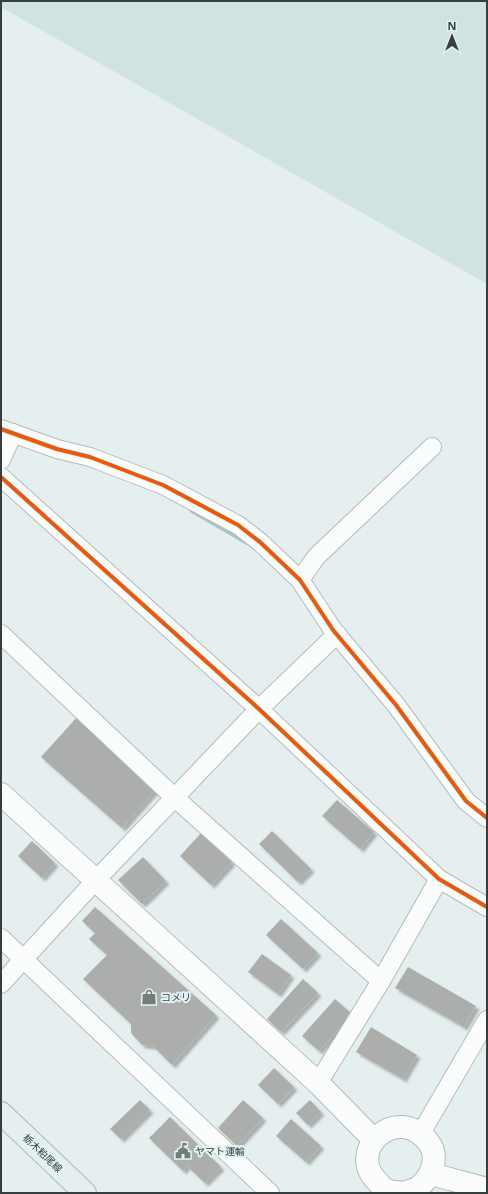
<svg xmlns="http://www.w3.org/2000/svg" width="488" height="1194" viewBox="0 0 488 1194" font-family="'Open Sans','Noto Sans JP',sans-serif">
	<style>
		.green { fill: #d0e2e2 }
		.lines { fill: none; stroke-linecap: round; stroke-linejoin: round }
		.stream { stroke: #a9c6c7; stroke-width: 5.5 }
		.building { fill: #acaeac; filter: url(#shadow) }
		.minor-casing { stroke: #b4bbbb; stroke-width: 20 }
		.tertiary-casing { stroke: #b4bbbb; stroke-width: 24 }
		.primary-casing { stroke: #a9babb; stroke-width: 24 }
		.minor { stroke: #fbfdfd; stroke-width: 18 }
		.tertiary { stroke: #fbfdfd; stroke-width: 22 }
		.primary { stroke: #e6efef; stroke-width: 22 }
		.cycleway-casing { stroke: #e1f3f3; stroke-width: 6 }
		.cycleway { stroke: #e8590c; stroke-width: 4 }
		.labels { text-anchor: middle; stroke-width: 4; stroke-linejoin: round; paint-order: stroke }
		.poi-label { font-size: 10px; fill: #373e3e; stroke: #e1f3f3; text-anchor: start }
		.street-label { font-size: 10px; fill: #373e3e; stroke: #e1f3f3 }
	</style>
	<defs>
		<filter id="shadow"><feDropShadow dx="3.5" dy="3.5" stdDeviation="1" flood-color="#0004"/></filter>
	</defs>
	<rect width="100%" height="100%" fill="#e5efef"/>
	<path class="green" d="M1,1h486v283l-486,-277z"/>
	<g class="lines">
		<path class="stream" d="M192,510l55,32"/>
	</g>
	<g class="building">
		<path d="M78,716l80,71 -36,41 -81,-71z"/>
		<path d="M337,800l37,32 -14,17 -38,-33z"/>
		<path d="M272,831l39,38 -13,13 -39,-38z"/>
		<path d="M201,833l31,29 -21,23 -31,-29z"/>
		<path d="M32,841l23,22 -13,15 -24,-22z"/>
		<path d="M143,857l23,24 -24,23 -24,-24z"/>
		<path d="M95,907l121,108 -44,50 -19,-19 -11,-1 -11,-12v-9l-48,-45 24,-24 -18,-16 6,-6 -13,-12z"/>
		<path d="M281,919l37,34 -15,16 -37,-34z"/>
		<path d="M262,954l29,21 -13,19 -30,-22z"/>
		<path d="M408,967l68,39 -12,21 -69,-39z"/>
		<path d="M303,979l15,14 -37,39 -14,-13z"/>
		<path d="M335,999l17,15 -33,37 -17,-15z"/>
		<path d="M371,1027l46,28 -14,24 -47,-27z"/>
		<path d="M274,1068l20,19 -16,17 -20,-19z"/>
		<path d="M140,1100l10,10 -29,29 -11,-10z"/>
		<path d="M243,1100l20,18 -26,28 -19,-18z"/>
		<path d="M310,1100l11,12 -13,13 -12,-12z"/>
		<path d="M170,1117l51,50 -16,16 -18,-17 -4,5 -34,-33z"/>
		<path d="M291,1119l30,27 -15,16 -30,-26z"/>
	</g>
	<g class="lines">
		<defs>
			<g id="minor">
				<path d="M1,429l56,20 33,8 73,28 75,40 22,17 40,38 33,50 63,75 70,96 21,17"/>
				<path d="M1,460l12,-27"/>
				<path d="M1,477l258,232 180,170 48,28"/>
				<path d="M300,580l16,-23 116,-110"/>
				<path d="M1,634l174,164 206,183"/>
				<path d="M1,938l269,255"/>
				<path d="M1,984l94,-103 164,-172 78,-75"/>
				<path d="M318,1083l63,-102 58,-102"/>
				<path d="M421,1133l66,-113"/>
			</g>
			<g id="tertiary">
				<path d="M1,794l317,289 55,56"/>
				<path d="M431,1174l56,15"/>
				<path d="M402,1193c-5,-1 -11,-1 -15,-3 -4,-1 -7,-5 -9,-8 -34,-31 20,-81 51,-39 10,13 3,33 -9,43 -4,4 -12,5 -17,7"/>
			</g>
			<path id="primary" d="M1,1113l84,80"/>
		</defs>
		<use href="#minor" class="minor-casing"/>
		<use href="#tertiary" class="tertiary-casing"/>
		<use href="#primary" class="primary-casing"/>
		<use href="#minor" class="minor"/>
		<use href="#tertiary" class="tertiary"/>
		<use href="#primary" class="primary"/>
		<defs>
			<g id="cycleway">
				<path d="M1,429l56,20 33,8 73,28 75,40 22,17 40,38 33,50 63,75 70,96 21,17"/>
				<path d="M1,477l258,232 180,170 48,28"/>
			</g>
		</defs>
		<use href="#cycleway" class="cycleway-casing"/>
		<use href="#cycleway" class="cycleway"/>
	</g>
	<defs>
		<symbol id="shop-bare" viewBox="-9 -9 18 18"><path d="M-5-2.5h2.3a2.7 3.5 0 0 1 5.4 0H5L5.5 6h-11ZM-1.5-2.5h3a1.5 2.3 0 0 0-3 0Z" fill="#747c7c" stroke="#e1f3f3" stroke-width="2.5" paint-order="stroke"/></symbol>
		<symbol id="civic-bare" viewBox="-9 -9 18 18"><path d="M-.6-6.5H3V-4.5H.6V-3L4-1V1h2V6H-6V1h2V-1L-.6-3ZM-1.2 2.5V6h2.4V2.5Z" fill="#747c7c" stroke="#e1f3f3" stroke-width="2.5" paint-order="stroke"/></symbol>
	</defs>
	<g fill-rule="evenodd">
		<use href="#shop-bare" x="138" y="986" width="22" height="22"/>
		<use href="#civic-bare" x="172" y="1140" width="22" height="22"/>
	</g>
	<g class="labels">
		<g class="poi-label">
			<text x="161" y="1001">コメリ</text>
			<text x="195" y="1155">ヤマト運輸</text>
		</g>
		<g class="street-label">
			<text transform="translate(43 1153) rotate(44)" y="4">栃木粕尾線</text>
		</g>
	</g>
	<rect width="488" height="1194" fill="none" stroke="#373e3e" stroke-width="4"/>
	<g transform="translate(452 36)" stroke="#e1f3f3" stroke-width="3" paint-order="stroke">
	<path d="M0-3L7 15L0 10L-7 15Z" fill="#373e3e"/>
	<text y="-6" font-size="11" font-weight="bold" text-anchor="middle" fill="#373e3e">N</text>
	</g>
</svg>
